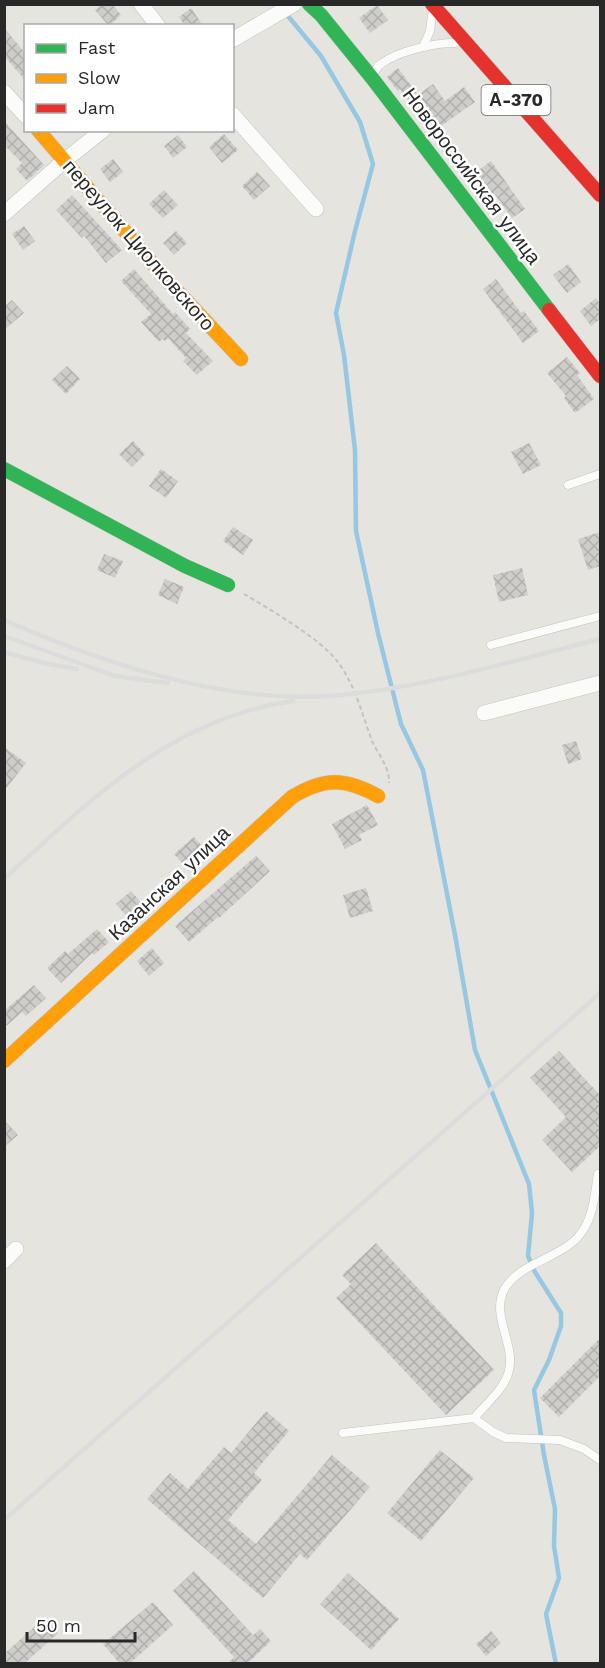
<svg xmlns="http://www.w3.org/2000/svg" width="605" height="1668" viewBox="0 0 605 1668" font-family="'Work Sans',sans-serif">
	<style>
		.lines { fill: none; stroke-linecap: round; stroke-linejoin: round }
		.stream { stroke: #96c7e3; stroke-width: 4.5 }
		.building { fill: url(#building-cross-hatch) }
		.lane-casing { stroke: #c4c3c3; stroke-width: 9 }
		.street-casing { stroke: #c4c3c3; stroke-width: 16 }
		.fast-casing { stroke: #c4c3c3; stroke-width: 15 }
		.slow-casing { stroke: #c4c3c3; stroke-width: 15 }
		.jam-casing { stroke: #c4c3c3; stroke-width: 15 }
		.path { stroke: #c4c3c3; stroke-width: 2; stroke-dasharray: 4.5 3; stroke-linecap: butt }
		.lane { stroke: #fbfbfa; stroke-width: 8 }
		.street { stroke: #fbfbfa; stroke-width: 15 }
		.fast { stroke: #30b455; stroke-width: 14 }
		.slow { stroke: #ff9f0a; stroke-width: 14 }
		.jam { stroke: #e5322d; stroke-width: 14 }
		.rail { stroke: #dddcdd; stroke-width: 4.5 }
		.labels { text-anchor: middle; stroke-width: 5; stroke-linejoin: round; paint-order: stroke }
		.shield { fill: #fff; stroke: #686868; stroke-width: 1.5 }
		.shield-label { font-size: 18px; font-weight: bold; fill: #282828 }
		.street-label { font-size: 20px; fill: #282828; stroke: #fff }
	</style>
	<defs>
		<pattern id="building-cross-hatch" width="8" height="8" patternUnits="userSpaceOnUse" patternTransform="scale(1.5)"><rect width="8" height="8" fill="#cfcdc9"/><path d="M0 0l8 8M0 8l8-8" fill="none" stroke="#b2b0ad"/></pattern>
	</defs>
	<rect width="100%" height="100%" fill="#e6e4de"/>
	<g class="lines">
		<path class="stream" d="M278,4l43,52 39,66 13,42 -18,67 -19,82 8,42 11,95 1,81 22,102 23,91 22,46 32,165 20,115 54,134 3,29 -4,43 7,16 26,41v13l-12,34 -15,30 10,65 11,54 -1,37 5,32 -13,36 10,50"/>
	</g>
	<g class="building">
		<path d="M102,4h10l9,11 -12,11 -14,-16z"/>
		<path d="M377,5l11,15 -18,13 -11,-15z"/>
		<path d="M191,8l12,18h-18l-6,-9z"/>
		<path d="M4,28l22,26v27l-22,-25z"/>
		<path d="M398,68l20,27 15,-11 12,17 19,-14 11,15 -34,24 13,19 -9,7 -45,-63 -2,2 -11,-14z"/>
		<path d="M4,121l40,44 -17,16 -11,-12 6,-6 -18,-18z"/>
		<path d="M224,134l14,16 -16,13 -13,-16z"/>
		<path d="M178,135l9,12 -14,11 -9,-12z"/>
		<path d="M113,159l10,13 -13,10 -10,-13z"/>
		<path d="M491,161l34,48 -13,9 -18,-25 -1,1 -17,-22z"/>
		<path d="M257,172l13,14 -16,14 -12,-14z"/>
		<path d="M164,190l14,15 -15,13 -14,-14z"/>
		<path d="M72,195l50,55 -16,13 -22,-27 -2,2 -26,-28z"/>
		<path d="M24,226l11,15 -12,9 -11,-16z"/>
		<path d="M176,231l11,12 -13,12 -11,-12z"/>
		<path d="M568,264l13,18 -14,11 -14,-18z"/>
		<path d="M134,269l39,45 2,-2 15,17 -4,4 27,28 -16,14 -14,-14 3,-3 -18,-20 -3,3 -3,-2 -3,3 -18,-20 10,-8 -30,-33z"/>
		<path d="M496,279l25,34 3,-2 15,20 -16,12 -40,-54z"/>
		<path d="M596,298l4,6v15l-9,7 -11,-15z"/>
		<path d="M12,300l12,13 -20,17v-23z"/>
		<path d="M567,357l13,16 -3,2 17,24 -19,14 -11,-15 2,-2 -19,-23z"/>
		<path d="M67,366l13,13 -14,15 -14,-14z"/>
		<path d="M133,441l12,13 -13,13 -13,-13z"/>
		<path d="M529,443l12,22 -18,9 -12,-22z"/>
		<path d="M161,469l17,12 -12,17 -17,-12z"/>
		<path d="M233,527l20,13 -10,15 -20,-14z"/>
		<path d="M600,532v34l-12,4 -10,-31z"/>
		<path d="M104,554l19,7 -8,17 -18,-8z"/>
		<path d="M522,568l6,27 -29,7 -6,-27z"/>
		<path d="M165,579l19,8 -7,17 -19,-9z"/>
		<path d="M576,741l6,18 -14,5 -6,-19z"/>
		<path d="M4,747l22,16 -22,28z"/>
		<path d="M367,805l11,20 -19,10 3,5 -17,9 -13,-25z"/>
		<path d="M194,837l12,13 -16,14 -4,-5 -4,4 -8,-9z"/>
		<path d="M256,856l14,15 -51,47 -1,-1 -29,25 -14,-16z"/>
		<path d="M366,888l7,23 -23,7 -7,-23z"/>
		<path d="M131,891l14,16 -15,13 -14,-16z"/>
		<path d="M97,929l12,13 -15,13 -2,-2 -31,30 -14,-15 18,-17 3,3z"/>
		<path d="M152,948l12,15 -15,13 -12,-15z"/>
		<path d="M34,985l12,13 -20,18 -4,-4 -18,16v-17z"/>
		<path d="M559,1051l41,44v51l-28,26 -30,-32 24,-23 -36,-39z"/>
		<path d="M4,1120l14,15 -14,12z"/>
		<path d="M376,1243l118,127 -48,45 -110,-117 15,-14 -9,-9z"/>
		<path d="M600,1338v38l-41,41 -19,-19z"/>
		<path d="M266,1411l23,20 -35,42 8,7 -34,40 28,24 76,-89 38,32 -63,73 -7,-6 -37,44 -116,-99 23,-26 18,16 36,-42 7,6z"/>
		<path d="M440,1450l34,28 -53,63 -34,-28z"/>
		<path d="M194,1571l59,64 7,-6 11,12 -24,23h-20l7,-7 -61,-66z"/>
		<path d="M348,1573l51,46 -28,31 -51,-46z"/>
		<path d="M153,1602l20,23 -44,39h-9l-17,-20z"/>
		<path d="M44,1618l14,15 -34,31h-20v-10z"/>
		<path d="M491,1631l10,12 -15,13 -10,-12z"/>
	</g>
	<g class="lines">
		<defs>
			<g id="lane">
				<path d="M423,47l7,-16 2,-16"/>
				<path d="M373,76c2,-5 3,-9 8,-12 17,-13 53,-21 74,-21"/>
				<path d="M568,485l32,-11"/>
				<path d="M491,645l109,-29"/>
				<path d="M474,1418c11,-13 29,-28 34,-44 10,-28 -19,-58 -3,-86 18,-29 64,-30 80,-61 9,-15 10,-36 13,-53"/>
				<path d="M343,1433l131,-15 19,14 13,6 54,2 24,9 16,11"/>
			</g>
			<g id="street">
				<path d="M141,4l17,22"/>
				<path d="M232,40l62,-36"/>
				<path d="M4,92l22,24"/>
				<path d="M232,114l84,95"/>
				<path d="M4,214l60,-53 39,-31"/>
				<path d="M484,713l116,-30"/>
				<path d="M4,1261l12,-12"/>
			</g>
			<g id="fast">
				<path d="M309,4l12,11 51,63 177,232"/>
				<path d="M4,469l181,97 43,19"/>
			</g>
			<g id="slow">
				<path d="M38,130l127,148 76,81"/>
				<path d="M4,1061l288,-264c33,-20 53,-19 86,-1"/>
			</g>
			<g id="jam">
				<path d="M432,4l168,191"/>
				<path d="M549,310l51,66"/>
			</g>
		</defs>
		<use href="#lane" class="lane-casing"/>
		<use href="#street" class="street-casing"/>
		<use href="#fast" class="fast-casing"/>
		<use href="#slow" class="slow-casing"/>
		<use href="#jam" class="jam-casing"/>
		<path class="path" d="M244,594c24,14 78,46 93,67 18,23 25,53 35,80 6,13 18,27 17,42"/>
		<use href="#lane" class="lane"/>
		<use href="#street" class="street"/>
		<use href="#fast" class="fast"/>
		<use href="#slow" class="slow"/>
		<use href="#jam" class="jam"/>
		<g class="rail">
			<path d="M4,620c98,43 218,83 325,76 92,-7 183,-35 271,-57"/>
			<path d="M4,636l111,40 53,7"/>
			<path d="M4,652l44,12 29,5"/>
			<path d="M4,879c86,-79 168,-161 289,-178"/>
			<path d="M4,1520l596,-527"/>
		</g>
	</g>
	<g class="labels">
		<rect class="shield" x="481.5" y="85" width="69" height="30" rx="4.5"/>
		<g class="shield-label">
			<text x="516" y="106">А-370</text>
		</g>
		<g class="street-label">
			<text transform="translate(472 176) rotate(53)" y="7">Новороссийская улица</text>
			<text transform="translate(139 245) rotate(49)" y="7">переулок Циолковского</text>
			<text transform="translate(169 883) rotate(-43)" y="7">Казанская улица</text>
		</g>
	</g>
	<rect width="605" height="1668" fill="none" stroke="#282828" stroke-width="12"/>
	<rect x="24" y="24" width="210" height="108" fill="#ffffff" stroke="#a9a9a9" stroke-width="1.5"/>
	<rect x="36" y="44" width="30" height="9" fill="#30b455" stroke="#a9a9a9" stroke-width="1.5"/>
	<text x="78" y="54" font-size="18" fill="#282828">Fast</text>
	<rect x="36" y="74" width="30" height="9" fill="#ff9f0a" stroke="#a9a9a9" stroke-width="1.5"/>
	<text x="78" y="84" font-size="18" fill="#282828">Slow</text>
	<rect x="36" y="104" width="30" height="9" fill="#e5322d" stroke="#a9a9a9" stroke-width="1.5"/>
	<text x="78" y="114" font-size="18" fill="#282828">Jam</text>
	<path d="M27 1632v9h108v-9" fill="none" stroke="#282828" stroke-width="3"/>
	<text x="36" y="1632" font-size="18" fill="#282828" stroke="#ffffff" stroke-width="4.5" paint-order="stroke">50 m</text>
</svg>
